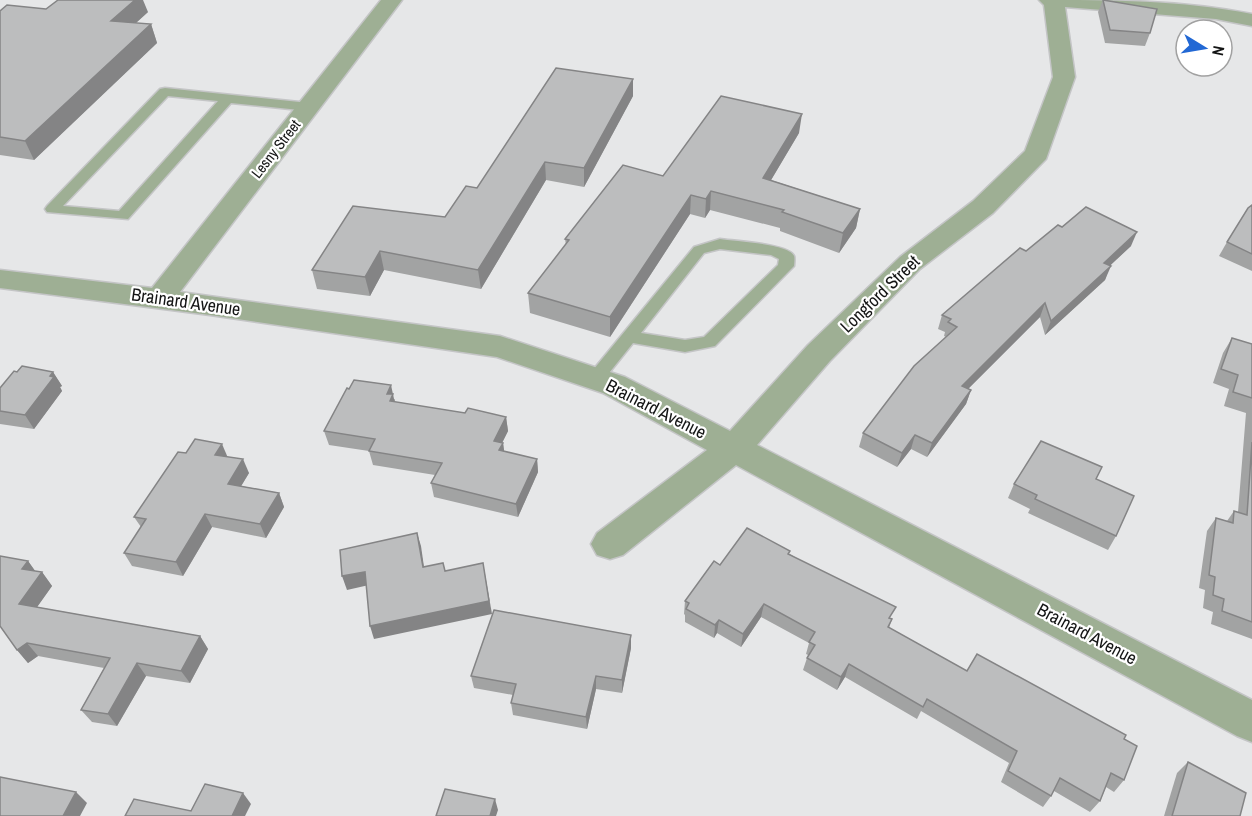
<svg xmlns="http://www.w3.org/2000/svg" width="1252" height="816" viewBox="0 0 1252 816" font-family="'Archivo Narrow',sans-serif">
	<style>
		.lines { fill: none; stroke-linecap: round; stroke-linejoin: round }
		.lane-casing { stroke: #c4c5c6; stroke-width: 3 }
		.street-casing { stroke: #c4c5c6; stroke-width: 3 }
		.lane { fill: #9eaf94; fill-rule: evenodd }
		.street { fill: #9eaf94; fill-rule: evenodd }
		.wall { fill: #a2a3a3 }
		.shaded-wall { fill: #848485 }
		.building { fill: #bcbdbe; stroke: #848485; stroke-width: 1.5 }
		.labels { text-anchor: middle; stroke-width: 4.5; stroke-linejoin: round; paint-order: stroke }
		.far-street-label { font-size: 15px; fill: #141515; stroke: #fff }
		.street-label { font-size: 18px; fill: #141515; stroke: #fff }
	</style>
	<rect width="100%" height="100%" fill="#e6e7e8"/>
	<g class="lines">
		<defs>
			<g id="lane">
				<path d="M165,88l144,15 7,4 -7,4 -78,-8 -103,116 -81,-7 -2,-3 2,-3 113,-117zM168,96l50,5 -99,110 -56,-5z"/>
				<path d="M720,239c13,2 70,5 74,17 1,2 0,9 0,10l-79,80 -30,6 -52,-9 -32,40 -6,2 -6,-2 -3,-4 3,-4 105,-128zM720,249l51,6 8,4 -1,6 -74,72 -19,3 -44,-7 63,-80z"/>
			</g>
			<path id="street" d="M381,0h21l-222,292 320,44 125,41 105,54 78,-86 92,-88 73,-56 52,-50 28,-74 -9,-72 -5,-5c71,0 142,0 213,14v12l-36,-7 -151,-12 10,70 -29,82 -53,54 -73,56 -90,92 -73,84 495,255v42l-15,-6 -501,-271 -113,90 -13,4 -13,-4 -6,-11 6,-11 110,-83 -104,-57 -106,-36 -287,-42 -210,-27v-18l152,18z"/>
		</defs>
		<use href="#lane" class="lane-casing"/>
		<use href="#street" class="street-casing"/>
		<use href="#lane" class="lane"/>
		<use href="#street" class="street"/>
	</g>
	<g class="wall">
		<path d="M1103,0l47,33 -5,13 -40,-3 -7,-31z"/>
		<path d="M46,9l102,3 -12,11 15,1 6,19 -123,117 -34,-5v-144z"/>
		<path d="M633,79v17l-49,91 -38,-7 -65,109 -97,-19 -14,26 -53,-7 -5,-19 133,-53 32,-29z"/>
		<path d="M799,133l-28,47 89,29 -4,19 -17,25 -59,-22v-3l-70,-18 -5,8 -15,-4 -80,123 -80,-24 -2,-20 38,-48 -1,-6 98,-63z"/>
		<path d="M1252,205v66l-33,-15 8,-14z"/>
		<path d="M1062,227l69,19 -21,19 -5,15 -60,55 -5,-18 -72,72 3,1 -5,14 -39,53 -16,-8 -14,18 -38,-20 4,-14 83,-96 -2,-1 1,-4 -7,-3 4,-14 84,-64z"/>
		<path d="M1232,338l20,6v295l-41,-15 2,-12 -10,-4 2,-18 -6,-2 8,-57 9,-13 11,3 7,-10 4,1 8,-99 -22,-7 5,-17 -16,-6 10,-30z"/>
		<path d="M17,372h36l9,14 -2,1 2,4 -28,38 -34,-5v-13z"/>
		<path d="M395,399v3l70,11 41,4 2,14 -6,12h1l1,8 33,8 1,13 -20,45 -84,-20 -3,-14 4,-8 -62,-10 -4,-14 -40,-6 -5,-14z"/>
		<path d="M186,453l42,4 21,16 -8,13 38,7 5,14 -18,31 -54,-11 -29,49 -51,-10 -8,-13 17,-26 -7,-10z"/>
		<path d="M1096,479l20,57 -8,14 -80,-37 2,-4 -22,-11 6,-14z"/>
		<path d="M790,554l102,65 -3,9 78,43 157,68v41l-10,12 -8,-5 -6,14 -10,11 -36,-21 -3,5 -8,11 -42,-25 8,-19 -88,-52 -4,8 -72,-42 -8,13 -34,-20 5,-15 -2,-1 3,-11 -48,-26 -20,30 -24,-14 -3,5 -29,-16v-7l-1,-1 1,-13 35,-36z"/>
		<path d="M28,561l7,10 7,1 10,14 -15,21 163,29 8,13 -18,34 -44,-7 -29,50 -25,-4 -11,-12 23,-42 -66,-12 -10,7 -11,-13z"/>
		<path d="M631,648l-9,45 -26,-4 -9,40 -74,-14 -2,-12 2,-8 -39,-7 -3,-12z"/>
		<path d="M1188,762l52,54h-76l13,-43z"/>
	</g>
	<g class="shaded-wall">
		<path d="M135,0h8l5,12 -30,27 -7,-18z"/>
		<path d="M151,24l6,19 -123,117 -9,-19z"/>
		<path d="M633,79v17l-49,91v-19z"/>
		<path d="M802,114l-3,19 -38,64 2,-19z"/>
		<path d="M545,162l1,18 -65,109 -3,-19z"/>
		<path d="M711,191l-1,19 -5,8 1,-19z"/>
		<path d="M691,195l-1,19 -80,123v-20z"/>
		<path d="M860,209l-4,19 -17,25 4,-20z"/>
		<path d="M1137,232l-6,14 -33,31 6,-14z"/>
		<path d="M380,251l4,19 -14,26 -5,-19z"/>
		<path d="M1111,266l-6,14 -60,55 6,-14z"/>
		<path d="M1045,303l-5,14 -83,83 5,-14z"/>
		<path d="M53,372l9,14 -2,1 2,4 -28,38 -9,-14z"/>
		<path d="M391,385l5,23 -3,7 -6,-21z"/>
		<path d="M971,390l-5,14 -39,53 5,-14z"/>
		<path d="M506,417l2,14 -12,24 -2,-14z"/>
		<path d="M915,435l-4,14 -14,18 5,-14z"/>
		<path d="M503,443l2,14 -6,-7z"/>
		<path d="M222,444l6,14 -13,-3z"/>
		<path d="M243,459l6,14 -15,25 -6,-14z"/>
		<path d="M537,459l1,13 -20,45 -2,-13z"/>
		<path d="M279,493l5,14 -18,31 -6,-14z"/>
		<path d="M205,514l7,13 -29,49 -7,-14z"/>
		<path d="M417,533l4,13 5,35 -3,-14z"/>
		<path d="M28,561l10,14 -16,-6z"/>
		<path d="M483,563l9,51 -118,25 -4,-13z"/>
		<path d="M42,572l10,14 -22,31 -11,-13z"/>
		<path d="M365,572l4,13 -22,5 -5,-14z"/>
		<path d="M764,604l-3,13 -20,30 2,-13z"/>
		<path d="M719,620l-2,13 -3,5 1,-13z"/>
		<path d="M631,635v13l-9,45v-13z"/>
		<path d="M200,636l8,13 -18,34 -9,-12z"/>
		<path d="M27,643l11,13 -10,7 -11,-13z"/>
		<path d="M137,663l9,13 -29,50 -9,-12z"/>
		<path d="M849,664l-4,13 -8,13 4,-13z"/>
		<path d="M596,676v13l-9,40 -1,-12z"/>
		<path d="M76,792l11,11 -7,13h-17z"/>
		<path d="M243,793l8,11 -6,12h-13z"/>
		<path d="M495,799l3,11 -2,6h-6z"/>
	</g>
	<g class="building">
		<path d="M58,0h77l-24,21 40,3 -126,117 -25,-4v-126l7,-6 39,4z"/>
		<path d="M1103,0l54,9 -7,24 -40,-3z"/>
		<path d="M556,68l77,11 -49,89 -39,-6 -67,108 -98,-19 -15,26 -53,-7 41,-64 92,11 21,-31 11,2z"/>
		<path d="M721,96l81,18 -39,64 97,31 -17,24 -61,-21 2,-2 -73,-19 -5,8 -15,-4 -81,122 -82,-24 41,-53 -4,-1 58,-74 40,11z"/>
		<path d="M1252,205v49l-25,-12 21,-34z"/>
		<path d="M1086,207l51,25 -33,31 7,3 -60,55 -6,-18 -83,83 9,4 -39,53 -17,-8 -13,18 -39,-20 51,-67 43,-39 -9,-5 3,-3 -9,-4 78,-67 6,3 32,-26 4,2z"/>
		<path d="M1232,338l20,6v54l-19,-6 5,-17 -17,-6z"/>
		<path d="M22,366l31,6 -3,4 4,1 -29,38 -25,-4v-23l14,-17 3,1z"/>
		<path d="M354,380l37,5 -4,9h6l-3,7 75,12 3,-5 38,9 -12,24 9,2 -4,7 38,9 -21,45 -85,-21 11,-20 -73,-12 6,-12 -51,-8 23,-43 2,1z"/>
		<path d="M195,439l27,5 -7,11 28,4 -15,25 51,9 -19,31 -55,-10 -29,48 -52,-9 22,-34 -12,-2 44,-65 8,1z"/>
		<path d="M1041,441l61,26 -6,12 38,17 -18,40 -81,-37 2,-4 -23,-11z"/>
		<path d="M1252,442v180l-30,-11 2,-12 -11,-4 2,-18 -6,-2 7,-57 17,5 1,-12 13,4z"/>
		<path d="M747,528l43,23 -2,3 108,53 -7,11 3,1 -4,8 79,44 10,-17 149,81 -2,4 13,7 -13,34 -13,-7 -11,28 -40,-23 -9,18 -43,-25 9,-20 -90,-52 -4,8 -74,-43 -8,13 -34,-19 8,-13 -6,-3 6,-10 -51,-28 -21,30 -24,-14 -4,5 -29,-16 3,-6 -4,-2 29,-40 6,4z"/>
		<path d="M417,533l6,34 20,-4 2,8 38,-8 6,38 -119,25 -5,-54 -23,4 -2,-26z"/>
		<path d="M0,556l28,5 -6,8 20,3 -23,32 181,32 -19,35 -44,-8 -29,51 -27,-4 29,-52 -83,-15 -10,7 -17,-24z"/>
		<path d="M494,610l137,25 -9,45 -26,-4 -10,41 -75,-14 5,-19 -45,-8z"/>
		<path d="M1188,762l58,31 -6,23h-68z"/>
		<path d="M0,777l76,15 -13,24h-63z"/>
		<path d="M205,784l38,9 -11,23h-107l9,-17 57,12z"/>
		<path d="M445,789l50,10 -5,17h-54z"/>
	</g>
	<g class="labels">
		<g class="far-street-label">
			<text transform="translate(276 149) rotate(-52)" y="5">Lesny Street</text>
		</g>
		<g class="street-label">
			<text transform="translate(880 294) rotate(-44)" y="6">Longford Street</text>
			<text transform="translate(186 302) rotate(8)" y="6">Brainard Avenue</text>
			<text transform="translate(656 409) rotate(27)" y="6">Brainard Avenue</text>
			<text transform="translate(1087 634) rotate(28)" y="6">Brainard Avenue</text>
		</g>
	</g>
	<g transform="translate(1204 48) rotate(101)"><circle r="28" fill="#ffffff" stroke="#a1a1a1" stroke-width="1.5"/>
	<path d="M0-4.5L10 22L0 15L-10 22Z" fill="#2268d4"/>
	<text y="-9" font-size="16" font-weight="bold" text-anchor="middle" fill="#141515">N</text>
	</g>
</svg>
